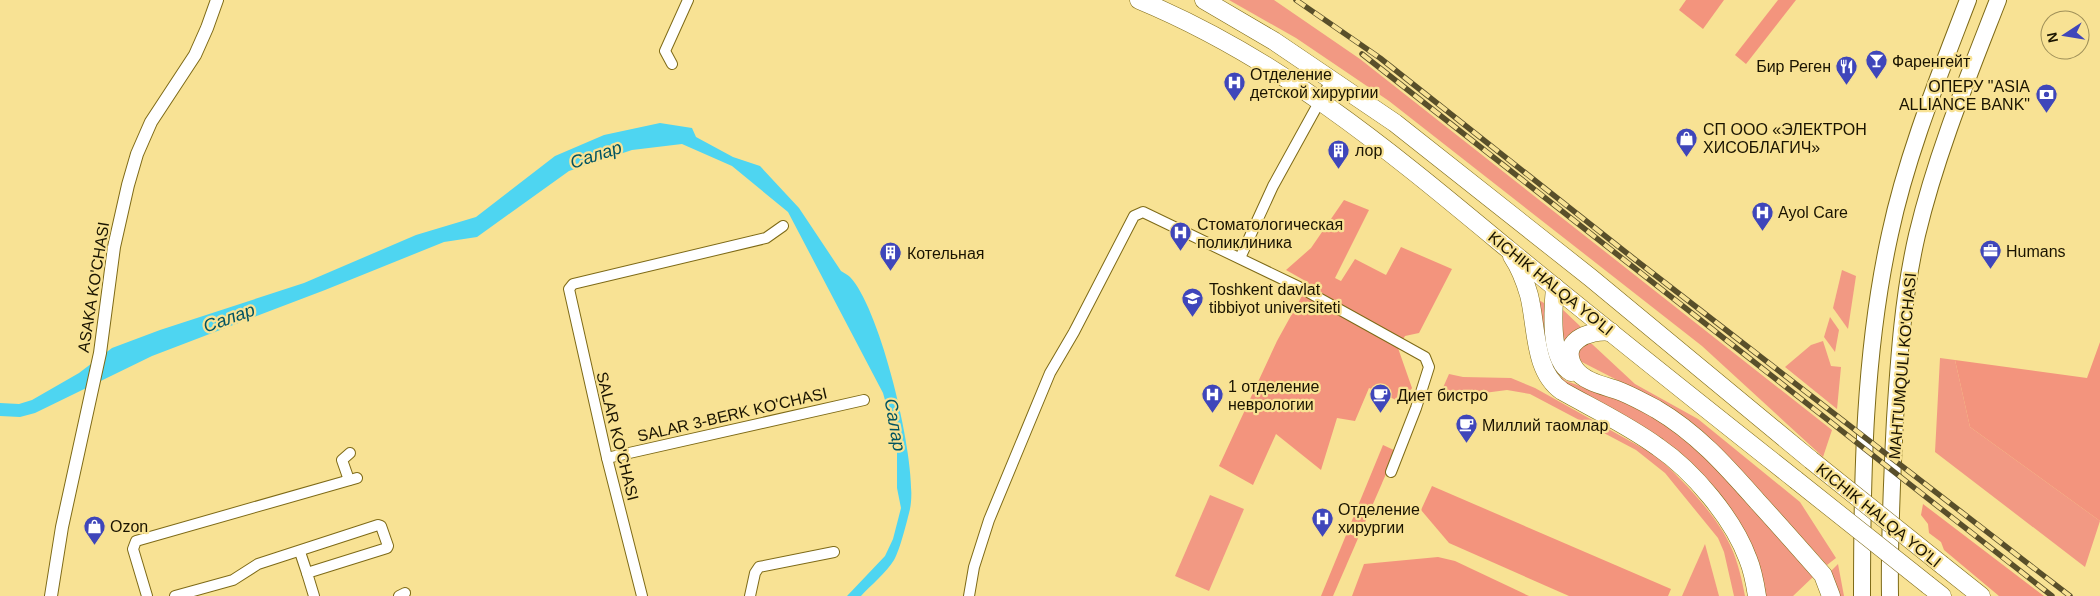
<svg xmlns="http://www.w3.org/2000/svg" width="2100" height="596" viewBox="0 0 2100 596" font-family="Helvetica,sans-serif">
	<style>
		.green { fill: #f29983 }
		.forest { fill: #f3947d }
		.water { fill: #4ed5f1 }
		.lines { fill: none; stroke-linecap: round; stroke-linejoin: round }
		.minor-casing { stroke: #7e6a17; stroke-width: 12 }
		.tertiary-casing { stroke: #7e6a17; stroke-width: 14 }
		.primary-casing { stroke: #7e6a17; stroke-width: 18 }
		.trunk-casing { stroke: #7e6a17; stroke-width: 19 }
		.minor { stroke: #fff; stroke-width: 10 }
		.tertiary { stroke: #fff; stroke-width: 12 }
		.primary { stroke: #fff; stroke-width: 16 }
		.trunk { stroke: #fff; stroke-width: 18 }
		.rail-casing { stroke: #594f2a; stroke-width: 5.5 }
		.rail { stroke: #f8e294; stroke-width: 4; stroke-dasharray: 11; stroke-linecap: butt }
		.trunk-bridge-casing { stroke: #7e6a17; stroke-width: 19; stroke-linecap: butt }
		.trunk-bridge { stroke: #fff; stroke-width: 18 }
		.labels { text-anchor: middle; stroke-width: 4.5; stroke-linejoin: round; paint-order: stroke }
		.poi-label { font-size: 16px; fill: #1a1400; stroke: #f8e294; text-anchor: start }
		.street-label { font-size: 16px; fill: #1a1400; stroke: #f8e294 }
		.water-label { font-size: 18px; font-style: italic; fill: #005361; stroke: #f8e294 }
	</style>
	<rect width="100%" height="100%" fill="#f8e294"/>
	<g class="green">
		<path d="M1229,0h45l86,59 472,371 -9,27 -121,-111 -313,-245 -93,-63z"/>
		<path d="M1842,270l14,6 -8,53 -15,-21z"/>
		<path d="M1537,299l7,4 6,50 5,16 5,7 6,5 69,24 60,39 119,132 -21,20h-27c-7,-34 -15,-55 -35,-83l-173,-132 -9,-19z"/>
		<path d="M1559,306l22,21 -10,6 -8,10z"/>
		<path d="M1830,317l9,13 -4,22 -11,-15z"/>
		<path d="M1823,341l8,25 10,1 -4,42 -52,-42 26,-22z"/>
		<path d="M1589,343l3,1 43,40 63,35 102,83 36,56 -9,7 -104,-114c-41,-38 -92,-64 -141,-89l-4,-6c1,-8 4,-10 11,-13z"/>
		<path d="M1940,358l15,2 15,67 130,94 -15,46 -150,-115z"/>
		<path d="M1449,374l14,3 48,1 24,10 120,67c26,23 62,60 76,92 7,15 11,33 14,49h-11l-10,-44 -6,-14 -53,-65 -29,-23 -106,-56 -23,-4 -69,9z"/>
		<path d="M1210,495l34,14 -35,82 -34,-15z"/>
		<path d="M1705,544l14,52h-37z"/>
		<path d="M1838,564l6,32h-6l-8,-24z"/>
	</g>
	<g class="forest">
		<path d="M1686,0h38l-21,29 -24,-19z"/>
		<path d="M1778,0h18l-50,64 -11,-9z"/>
		<path d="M1344,200l25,10 -34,68 6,3 14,-22 31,16 15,-28 51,22 -33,64 -14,3 -7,12 14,40 -9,15 -34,-15 -14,33 -18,-3 -16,52 -45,-36 -23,51 -34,-19 58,-125 32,-58 -23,-13 25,-22z"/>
		<path d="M2100,342v179l-130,-94 -15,-67 132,18z"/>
		<path d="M1383,445l13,6 -63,145h-12z"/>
		<path d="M1432,486l239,103 -3,7h-99l-120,-53 -28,-33z"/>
		<path d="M1923,504l121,92h-45l-55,-46 -3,-8 -12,-9 -1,-9 -7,-9z"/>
		<path d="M1438,557l17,4 74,35h-177l12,-32z"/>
	</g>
	<path class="water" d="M660,123l32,5 4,9 37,20 27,9 39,42 42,63c3,2 7,4 9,6 31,32 69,190 60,232 -3,12 -10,41 -16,51 -7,12 -24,26 -33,36h-14l38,-40 8,-17 8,-31 -4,-20v-45l-14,-50 -95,-181 -56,-46 -50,-22 -50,6 -63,21 -92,66 -33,5 -119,48 -173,66 -117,57 -15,4 -20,-1v-13l19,1 13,-4 47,-27 33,-25 48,-18 144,-47 112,-48 60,-18 79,-61 49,-21z"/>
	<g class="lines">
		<defs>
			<g id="minor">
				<path d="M672,64l-7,-13 23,-51"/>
				<path d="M1240,258l33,-72 59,-107"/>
				<path d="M607,458l257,-58"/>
				<path d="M349,480l-7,-20 8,-7"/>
				<path d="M300,552l7,21"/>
				<path d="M147,596l-14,-47 3,-8 221,-63"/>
				<path d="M175,596l58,-16 25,-16 120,-39 3,1 7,20 -1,2 -80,25 7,23"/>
				<path d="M399,596l6,-3"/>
				<path d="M642,596l-35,-138 -38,-169 4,-5 193,-46 17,-12"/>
				<path d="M750,596l5,-23 4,-6 75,-15"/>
				<path d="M969,596l5,-29 15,-47 61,-147 24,-41 60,-116 9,-4 156,75 126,70 4,10 -13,41 -25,64"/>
			</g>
			<path id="tertiary" d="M51,596l11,-69 38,-174 14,-106 14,-62 9,-31 14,-32 44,-67 12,-27 10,-28"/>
			<g id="primary">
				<path d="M1862,596c0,-121 2,-244 28,-362 17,-80 49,-158 78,-234"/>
				<path d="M1890,596c-1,-59 2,-118 5,-177 4,-62 8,-123 22,-184 19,-80 51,-158 81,-235"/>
			</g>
			<g id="trunk">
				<path d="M1139,0c142,59 252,152 369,249 95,78 192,155 288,231"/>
				<path d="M1204,0l70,41 121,82 196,155 220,182"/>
				<path d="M1512,256c8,12 13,25 17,39 8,31 4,76 33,96 32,18 66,34 96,56 35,24 75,71 90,112 5,12 7,24 9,37"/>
				<path d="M1555,287c-2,22 -6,73 16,85"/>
				<path d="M1611,332c-22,-3 -54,10 -36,37 10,14 32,17 47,23 12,5 23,11 34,17 41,24 70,57 101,92 22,24 44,49 66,74l8,21"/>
				<path d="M1942,565l39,31"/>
				<path d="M1928,585l14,11"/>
			</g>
		</defs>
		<use href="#minor" class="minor-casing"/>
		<use href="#tertiary" class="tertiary-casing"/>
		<use href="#primary" class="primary-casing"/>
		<use href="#trunk" class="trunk-casing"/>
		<use href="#minor" class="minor"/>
		<use href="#tertiary" class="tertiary"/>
		<use href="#primary" class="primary"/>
		<use href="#trunk" class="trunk"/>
		<defs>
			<g id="rail">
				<path d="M1296,0l84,58 253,200 437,338"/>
				<path d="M1362,54l690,542"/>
			</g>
		</defs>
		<use href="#rail" class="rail-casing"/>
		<use href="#rail" class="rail"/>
		<defs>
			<g id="trunk-bridge">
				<path d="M1811,460l131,105"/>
				<path d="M1796,480l132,105"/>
			</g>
		</defs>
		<use href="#trunk-bridge" class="trunk-bridge-casing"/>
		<use href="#trunk-bridge" class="trunk-bridge"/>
	</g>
	<defs>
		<symbol id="bar-pin" viewBox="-11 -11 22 30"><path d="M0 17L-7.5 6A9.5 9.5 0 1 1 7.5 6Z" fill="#3f46ba" stroke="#f8e294"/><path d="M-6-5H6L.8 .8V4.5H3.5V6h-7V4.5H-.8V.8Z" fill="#fff"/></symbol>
		<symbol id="restaurant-pin" viewBox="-11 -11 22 30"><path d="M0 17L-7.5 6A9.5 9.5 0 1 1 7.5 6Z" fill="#3f46ba" stroke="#f8e294"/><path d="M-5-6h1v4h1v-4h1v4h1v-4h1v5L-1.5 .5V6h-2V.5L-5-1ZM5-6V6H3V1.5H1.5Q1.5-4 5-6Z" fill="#fff"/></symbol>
		<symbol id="hospital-pin" viewBox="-11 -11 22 30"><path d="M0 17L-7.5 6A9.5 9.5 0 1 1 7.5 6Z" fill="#3f46ba" stroke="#f8e294"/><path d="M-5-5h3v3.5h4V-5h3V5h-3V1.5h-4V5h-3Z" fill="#fff"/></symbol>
		<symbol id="bank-pin" viewBox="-11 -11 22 30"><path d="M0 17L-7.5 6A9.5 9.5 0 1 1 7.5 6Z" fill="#3f46ba" stroke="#f8e294"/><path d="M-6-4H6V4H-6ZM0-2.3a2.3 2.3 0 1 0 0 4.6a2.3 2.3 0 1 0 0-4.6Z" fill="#fff"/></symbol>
		<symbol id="shop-pin" viewBox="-11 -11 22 30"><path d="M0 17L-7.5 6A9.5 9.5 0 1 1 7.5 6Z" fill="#3f46ba" stroke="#f8e294"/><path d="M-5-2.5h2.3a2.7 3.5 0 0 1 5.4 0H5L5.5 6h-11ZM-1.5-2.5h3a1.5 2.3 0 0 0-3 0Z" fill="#fff"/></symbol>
		<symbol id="building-pin" viewBox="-11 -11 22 30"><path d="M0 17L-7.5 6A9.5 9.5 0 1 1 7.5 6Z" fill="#3f46ba" stroke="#f8e294"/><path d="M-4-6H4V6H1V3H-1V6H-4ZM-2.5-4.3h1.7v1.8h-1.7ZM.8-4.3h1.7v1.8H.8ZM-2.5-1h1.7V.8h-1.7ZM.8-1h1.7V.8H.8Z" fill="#fff"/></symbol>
		<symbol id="office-pin" viewBox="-11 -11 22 30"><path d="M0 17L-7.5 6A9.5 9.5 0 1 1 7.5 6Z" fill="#3f46ba" stroke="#f8e294"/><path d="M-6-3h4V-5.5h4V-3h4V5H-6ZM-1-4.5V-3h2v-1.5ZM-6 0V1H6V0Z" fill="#fff"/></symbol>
		<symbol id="university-pin" viewBox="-11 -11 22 30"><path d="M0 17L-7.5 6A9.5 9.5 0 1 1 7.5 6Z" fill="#3f46ba" stroke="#f8e294"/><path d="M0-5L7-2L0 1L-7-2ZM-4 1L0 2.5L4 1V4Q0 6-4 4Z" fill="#fff"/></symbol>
		<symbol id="cafe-pin" viewBox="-11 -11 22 30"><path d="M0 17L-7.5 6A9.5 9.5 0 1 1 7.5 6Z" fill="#3f46ba" stroke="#f8e294"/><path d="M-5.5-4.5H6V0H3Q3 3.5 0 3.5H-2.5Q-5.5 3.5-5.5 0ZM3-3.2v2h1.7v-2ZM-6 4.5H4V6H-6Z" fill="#fff"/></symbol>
	</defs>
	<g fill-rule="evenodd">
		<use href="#bar-pin" x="1864" y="48" width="25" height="34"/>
		<use href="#restaurant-pin" x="1834" y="54" width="25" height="34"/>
		<use href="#hospital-pin" x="1222" y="70" width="25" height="34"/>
		<use href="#bank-pin" x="2034" y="82" width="25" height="34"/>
		<use href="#shop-pin" x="1674" y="126" width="25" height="34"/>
		<use href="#building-pin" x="1326" y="138" width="25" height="34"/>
		<use href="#hospital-pin" x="1750" y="200" width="25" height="34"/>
		<use href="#hospital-pin" x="1168" y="220" width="25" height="34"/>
		<use href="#office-pin" x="1978" y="238" width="25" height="34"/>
		<use href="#building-pin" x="878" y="240" width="25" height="34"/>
		<use href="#university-pin" x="1180" y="286" width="25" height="34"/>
		<use href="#hospital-pin" x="1200" y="382" width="25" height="34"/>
		<use href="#cafe-pin" x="1368" y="382" width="25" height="34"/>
		<use href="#cafe-pin" x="1454" y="412" width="25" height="34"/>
		<use href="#hospital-pin" x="1310" y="506" width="25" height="34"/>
		<use href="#shop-pin" x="82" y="514" width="25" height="34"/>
	</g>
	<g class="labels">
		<g class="poi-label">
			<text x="1892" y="67">Фаренгейт</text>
			<text x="1831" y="72" text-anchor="end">Бир Реген</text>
			<text x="1250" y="80">Отделение<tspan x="1250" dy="18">детской хирургии</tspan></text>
			<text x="2030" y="92" text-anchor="end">ОПЕРУ "ASIA<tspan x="2030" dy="18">ALLIANCE BANK"</tspan></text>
			<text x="1703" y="135">СП ООО «ЭЛЕКТРОН<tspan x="1703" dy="18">ХИСОБЛАГИЧ»</tspan></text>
			<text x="1355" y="156">лор</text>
			<text x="1778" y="218">Ayol Care</text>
			<text x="1197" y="230">Стоматологическая<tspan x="1197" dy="18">поликлиника</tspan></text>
			<text x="2006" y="257">Humans</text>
			<text x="907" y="259">Котельная</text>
			<text x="1209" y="295">Toshkent davlat<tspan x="1209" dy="18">tibbiyot universiteti</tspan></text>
			<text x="1228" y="392">1 отделение<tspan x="1228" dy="18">неврологии</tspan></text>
			<text x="1397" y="401">Диет бистро</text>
			<text x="1482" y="431">Миллий таомлар</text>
			<text x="1338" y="515">Отделение<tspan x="1338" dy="18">хирургии</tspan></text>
			<text x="110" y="532">Ozon</text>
		</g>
		<g class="street-label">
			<text transform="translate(1551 283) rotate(39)" y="6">KICHIK HALQA YO'LI</text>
			<text transform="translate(93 287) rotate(-81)" y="6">ASAKA KO'CHASI</text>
			<text transform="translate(1902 366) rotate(-85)" y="6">MAHTUMQULI KO'CHASI</text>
			<text transform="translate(732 414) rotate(-13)" y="6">SALAR 3-BERK KO'CHASI</text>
			<text transform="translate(618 436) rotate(76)" y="6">SALAR KO'CHASI</text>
			<text transform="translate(1879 515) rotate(39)" y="6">KICHIK HALQA YO'LI</text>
		</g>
		<g class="water-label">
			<text transform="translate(596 155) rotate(-18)" y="6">Салар</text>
			<text transform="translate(229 318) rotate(-20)" y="6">Салар</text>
			<text transform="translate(895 425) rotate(80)" y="6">Салар</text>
		</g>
	</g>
	<g transform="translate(2065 35) rotate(258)"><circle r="24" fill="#f8e294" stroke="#9f9059"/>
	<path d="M0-4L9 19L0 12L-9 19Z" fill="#3f46ba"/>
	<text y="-8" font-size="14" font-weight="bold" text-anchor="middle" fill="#1a1400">N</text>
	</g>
</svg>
